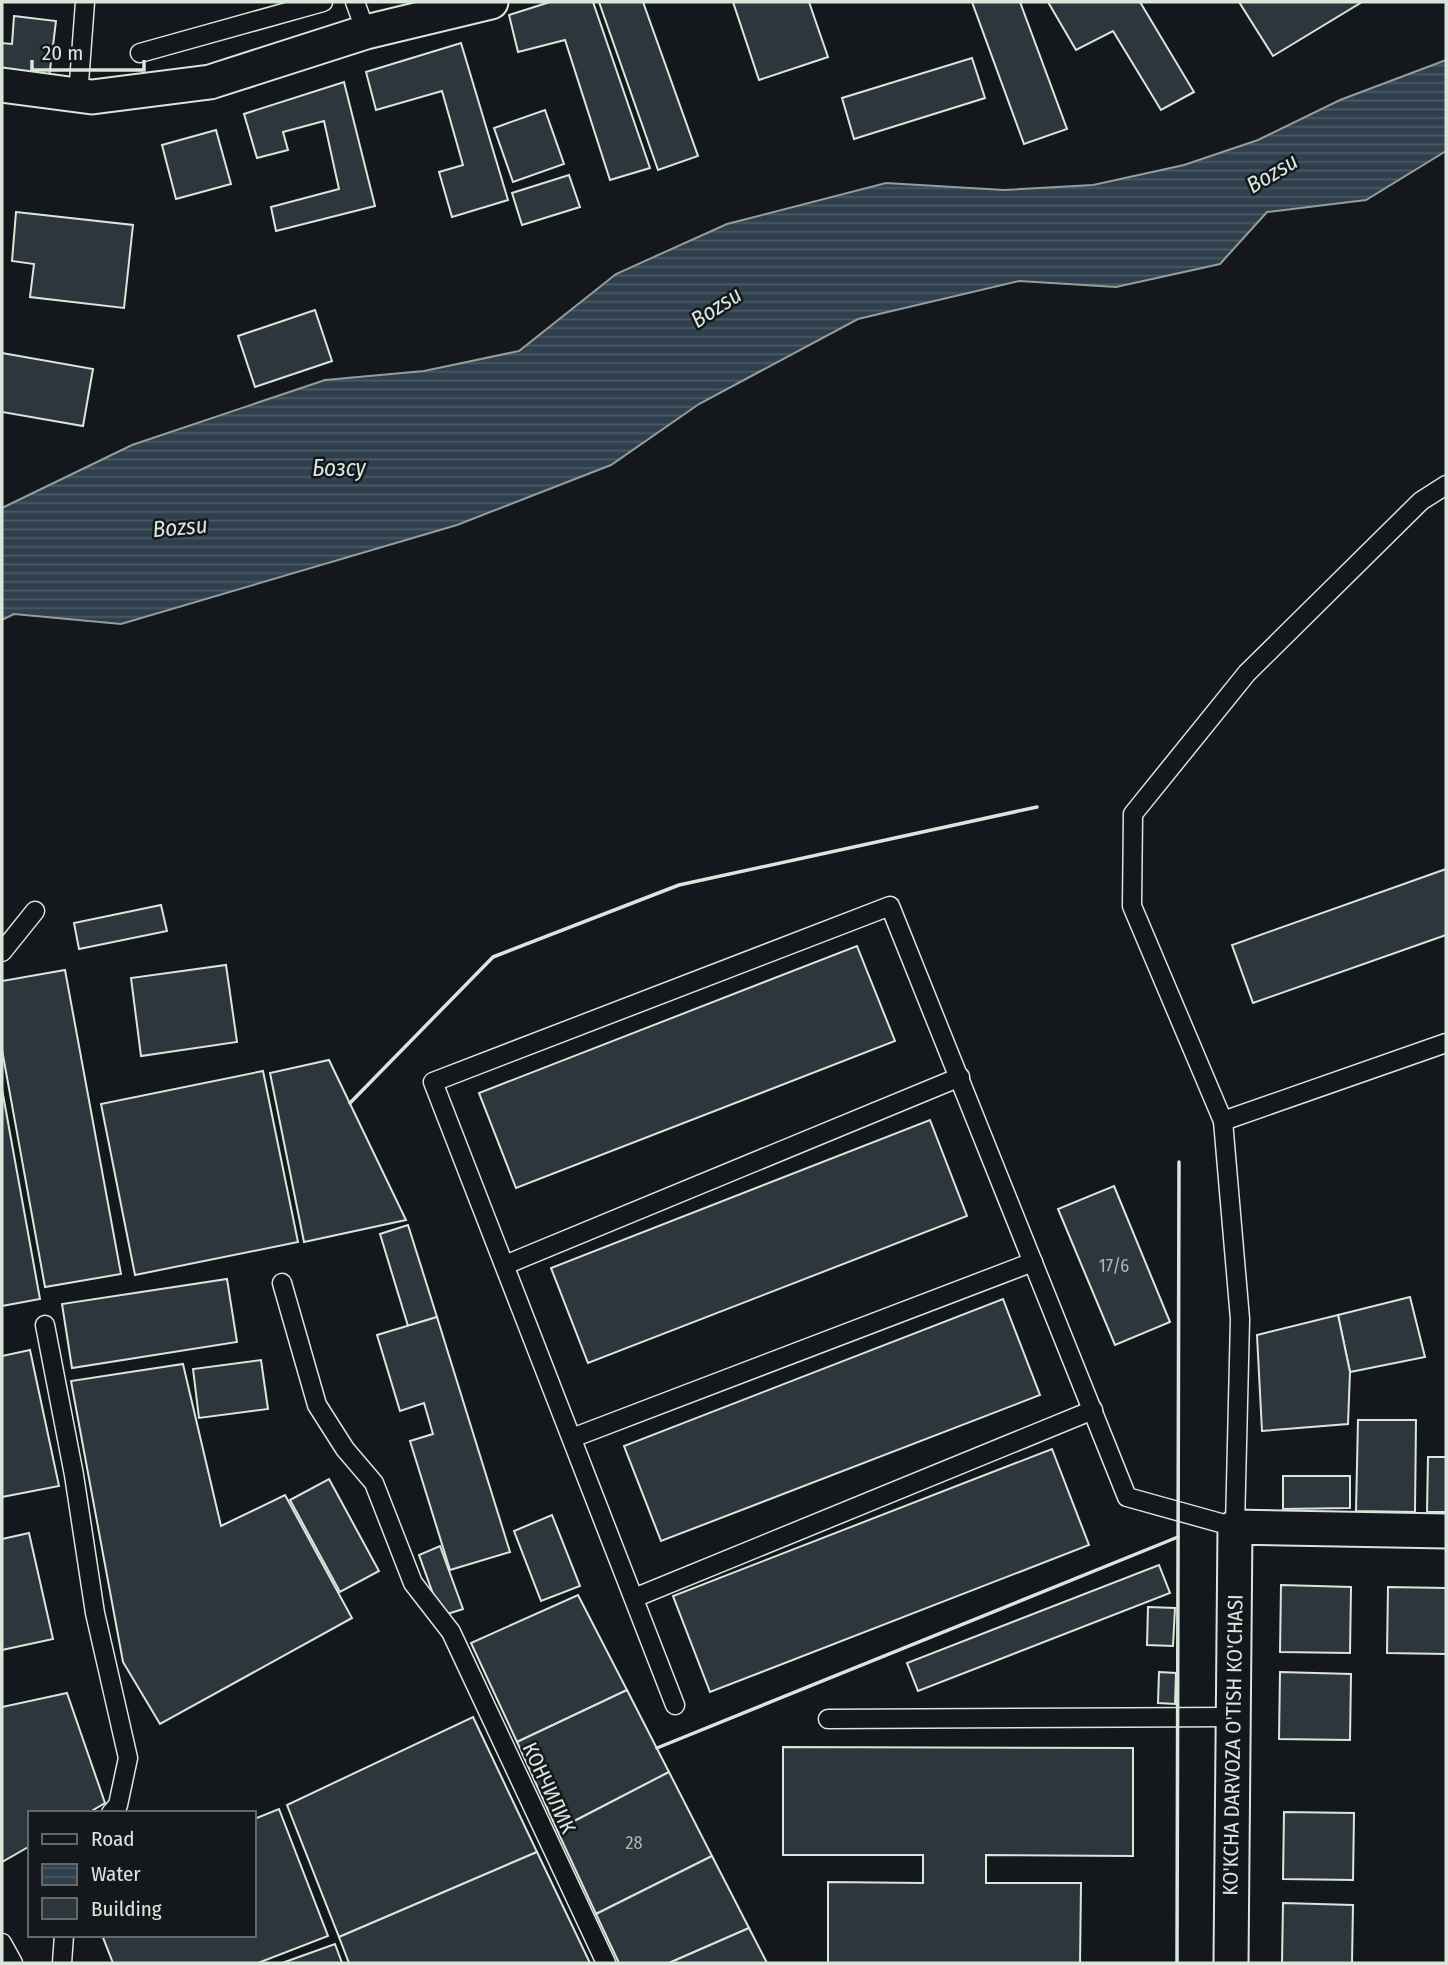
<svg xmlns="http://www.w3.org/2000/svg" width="1448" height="1965" viewBox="0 0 1448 1965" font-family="'Fira Sans Condensed',sans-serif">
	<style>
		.water { fill: url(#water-rules); stroke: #939e99; stroke-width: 2 }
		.building { fill: #2c363c; stroke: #d8e6dc; stroke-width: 2 }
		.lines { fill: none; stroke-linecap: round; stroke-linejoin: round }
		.lane-casing { stroke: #d8e6dc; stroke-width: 21 }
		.street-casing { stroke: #d8e6dc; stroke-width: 37 }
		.lane { stroke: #14181c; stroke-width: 18 }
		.street { stroke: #14181c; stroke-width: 33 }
		.wall { stroke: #d8e6dc; stroke-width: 3.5 }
		.labels { text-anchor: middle; stroke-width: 5; stroke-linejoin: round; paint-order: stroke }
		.number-label { font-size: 18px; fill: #adbab4 }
		.street-label { font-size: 21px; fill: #d8e6dc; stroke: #14181c }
		.water-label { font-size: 23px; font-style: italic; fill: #d8e6dc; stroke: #14181c }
	</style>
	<defs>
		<pattern id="water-rules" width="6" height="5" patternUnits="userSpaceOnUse" patternTransform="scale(1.75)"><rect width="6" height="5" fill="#2f3f4d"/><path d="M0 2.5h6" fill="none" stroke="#4c5b66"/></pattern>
	</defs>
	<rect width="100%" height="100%" fill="#14181c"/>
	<path class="water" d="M1446,60v91l-80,49 -99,12 -47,52 -104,23 -97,-6 -161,38 -159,85 -88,61 -154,60 -336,99 -107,-10 -12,6v-112l130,-63 193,-65 99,-9 95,-20 97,-77 111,-50 159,-41 118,7 89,-5 91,-20 74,-25 82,-40z"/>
	<g class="building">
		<path d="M550,2h43l57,166 -40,12 -45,-140 -47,12 -9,-37z"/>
		<path d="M599,2h44l55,154 -40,14z"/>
		<path d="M733,2h76l19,55 -69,23z"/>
		<path d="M972,2h48l47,127 -43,15z"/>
		<path d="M1048,2h92l54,90 -33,18 -48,-79 -37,19z"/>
		<path d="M1239,2h123l-89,54z"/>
		<path d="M14,16l42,5 -7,57 -47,1v-36l10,1z"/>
		<path d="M461,43l47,157 -56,17 -13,-45 24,-7 -21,-74 -66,19 -10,-38z"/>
		<path d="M972,58l13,40 -131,41 -12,-41z"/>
		<path d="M344,82l31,124 -99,25 -5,-24 68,-18 -15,-68 -41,11 5,18 -31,8 -13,-44z"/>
		<path d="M545,110l19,54 -51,18 -19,-54z"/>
		<path d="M216,130l15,54 -55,15 -14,-54z"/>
		<path d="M569,175l11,32 -58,18 -10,-32z"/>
		<path d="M16,212l117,13 -9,83 -94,-11 4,-33 -22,-3z"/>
		<path d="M315,310l17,51 -77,26 -17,-51z"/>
		<path d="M2,353l91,16 -10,57 -81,-14z"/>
		<path d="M1446,869v66l-193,68 -21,-58z"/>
		<path d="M161,905l6,26 -88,18 -5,-26z"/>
		<path d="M857,946l38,95 -379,147 -37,-95z"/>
		<path d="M226,965l11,77 -96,14 -10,-78z"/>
		<path d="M65,970l56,304 -76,13 -43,-237v-69z"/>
		<path d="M329,1060l77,160 -102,22 -34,-169z"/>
		<path d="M263,1071l35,171 -163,33 -34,-171z"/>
		<path d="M2,1089l38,210 -38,7z"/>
		<path d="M930,1120l37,96 -379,147 -37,-95z"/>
		<path d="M1114,1186l56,136 -55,23 -57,-136z"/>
		<path d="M408,1225l29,92 -29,9 -28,-92z"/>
		<path d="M227,1279l10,63 -165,26 -10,-64z"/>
		<path d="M1410,1297l15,60 -75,15 -12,-57z"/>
		<path d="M1003,1299l37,96 -379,146 -37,-95z"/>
		<path d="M1338,1315l12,57 -2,52 -86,7 -5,-96z"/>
		<path d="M437,1317l73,235 -60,18 -40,-129 23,-7 -9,-31 -24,8 -23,-76z"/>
		<path d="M30,1350l29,136 -57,11v-141z"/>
		<path d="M261,1360l7,49 -69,9 -6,-49z"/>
		<path d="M183,1364l38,162 64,-31 67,123 -192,106 -37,-62 -52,-281z"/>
		<path d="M1358,1420h58l-1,92 -59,-1z"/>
		<path d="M1052,1449l37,96 -379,147 -37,-96z"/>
		<path d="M1428,1457h18v55h-19z"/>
		<path d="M1283,1476h67v32l-67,1z"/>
		<path d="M329,1479l50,92 -39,21 -50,-92z"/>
		<path d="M552,1515l28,71 -39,15 -27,-70z"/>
		<path d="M29,1533l24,106 -51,11v-111z"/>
		<path d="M440,1546l23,63 -22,7 -22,-61z"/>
		<path d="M1159,1565l11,28 -252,98 -11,-28z"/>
		<path d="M1281,1585l70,2 -1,66 -70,-1z"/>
		<path d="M1388,1587l58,1v66l-59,-1z"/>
		<path d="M578,1595l49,95 -110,52 -46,-99z"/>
		<path d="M1148,1607l27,1 -2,38 -26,-1z"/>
		<path d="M1159,1672l17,1 -1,31 -17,-1z"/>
		<path d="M1280,1672l71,2 -1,66 -71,-1z"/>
		<path d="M627,1690l42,82 -112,58 -40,-88z"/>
		<path d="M67,1693l38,110 -17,10h-58v33l-28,16v-155z"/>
		<path d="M473,1717l64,135 -198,85 -52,-132z"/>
		<path d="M783,1747l350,1v108l-147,-1v28h95l-1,80h-252v-81l95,1v-28h-140z"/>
		<path d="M669,1772l43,84 -116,58 -39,-84z"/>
		<path d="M279,1809l49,127 -70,27h-145l-11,-28h152v-116z"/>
		<path d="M1284,1812l70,1 -1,67 -70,-1z"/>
		<path d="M537,1852l53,111h-241l-10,-26z"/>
		<path d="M712,1856l37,72 -80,35h-50l-23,-49z"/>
		<path d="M1283,1903l70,2 -1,58h-70z"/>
		<path d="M749,1928l18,35h-98z"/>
		<path d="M335,1944l7,19h-60z"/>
	</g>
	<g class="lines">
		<defs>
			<g id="lane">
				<path d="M355,2l11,30"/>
				<path d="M140,53l183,-51"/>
				<path d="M78,96l7,-94"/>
				<path d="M2,952l33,-41"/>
				<path d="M1223,1121l223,-78"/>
				<path d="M505,1265l455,-188"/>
				<path d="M282,1283l35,122 28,44 29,34 39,100 38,49 155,331"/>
				<path d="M45,1325l29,150 21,138 33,145 -10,47 -7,8"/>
				<path d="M572,1438l461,-176"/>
				<path d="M634,1598l459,-188"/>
				<path d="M675,1705l-242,-623 457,-176 237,591 108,30 5,-208 -17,-198 -91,-215 1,-92 114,-141 174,-172 25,-16"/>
				<path d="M828,1719l405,-2"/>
				<path d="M2,1943l11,20"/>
				<path d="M62,1963l2,-28"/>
			</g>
			<g id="street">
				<path d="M2,85l90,12 118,-15 156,-50 125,-30"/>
				<path d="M1231,1963l4,-436 211,4"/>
			</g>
		</defs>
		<use href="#lane" class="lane-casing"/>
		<use href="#street" class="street-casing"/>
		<use href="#lane" class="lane"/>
		<use href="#street" class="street"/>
		<g class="wall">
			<path d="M350,1103l143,-146 186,-72 358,-78"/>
			<path d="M657,1748l521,-211"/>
			<path d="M1177,1963l2,-801"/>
		</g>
	</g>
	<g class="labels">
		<g class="number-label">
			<text x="1114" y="1272">17/6</text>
			<text x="634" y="1849">28</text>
		</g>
		<g class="street-label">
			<text transform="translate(1233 1745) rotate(-89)" y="7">KO'KCHA DARVOZA O'TISH KO'CHASI</text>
			<text transform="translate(549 1788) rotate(65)" y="7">КОНЧИЛИК</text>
		</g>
		<g class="water-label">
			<text transform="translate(1272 173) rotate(-31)" y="8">Bozsu</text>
			<text transform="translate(716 307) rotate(-33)" y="8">Bozsu</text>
			<text x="339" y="476">Бозсу</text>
			<text transform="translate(180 527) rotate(-5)" y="8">Bozsu</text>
		</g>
	</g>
	<rect width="1448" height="1965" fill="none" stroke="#d8e6dc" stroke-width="7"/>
	<rect x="28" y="1811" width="228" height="126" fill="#14181c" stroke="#626a69" stroke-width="2"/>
	<rect x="42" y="1834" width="35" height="10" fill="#14181c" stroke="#626a69" stroke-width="2"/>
	<text x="91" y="1846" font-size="21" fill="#d8e6dc">Road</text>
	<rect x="42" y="1864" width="35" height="21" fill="url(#water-rules)" stroke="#626a69" stroke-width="2"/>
	<text x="91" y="1881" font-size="21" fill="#d8e6dc">Water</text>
	<rect x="42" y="1898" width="35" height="21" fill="#2c363c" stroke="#626a69" stroke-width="2"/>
	<text x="91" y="1916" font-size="21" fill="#d8e6dc">Building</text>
	<path d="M32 60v10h112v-10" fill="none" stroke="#d8e6dc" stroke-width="3.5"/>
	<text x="42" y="60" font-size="21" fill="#d8e6dc" stroke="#14181c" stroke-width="5" paint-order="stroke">20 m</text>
</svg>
